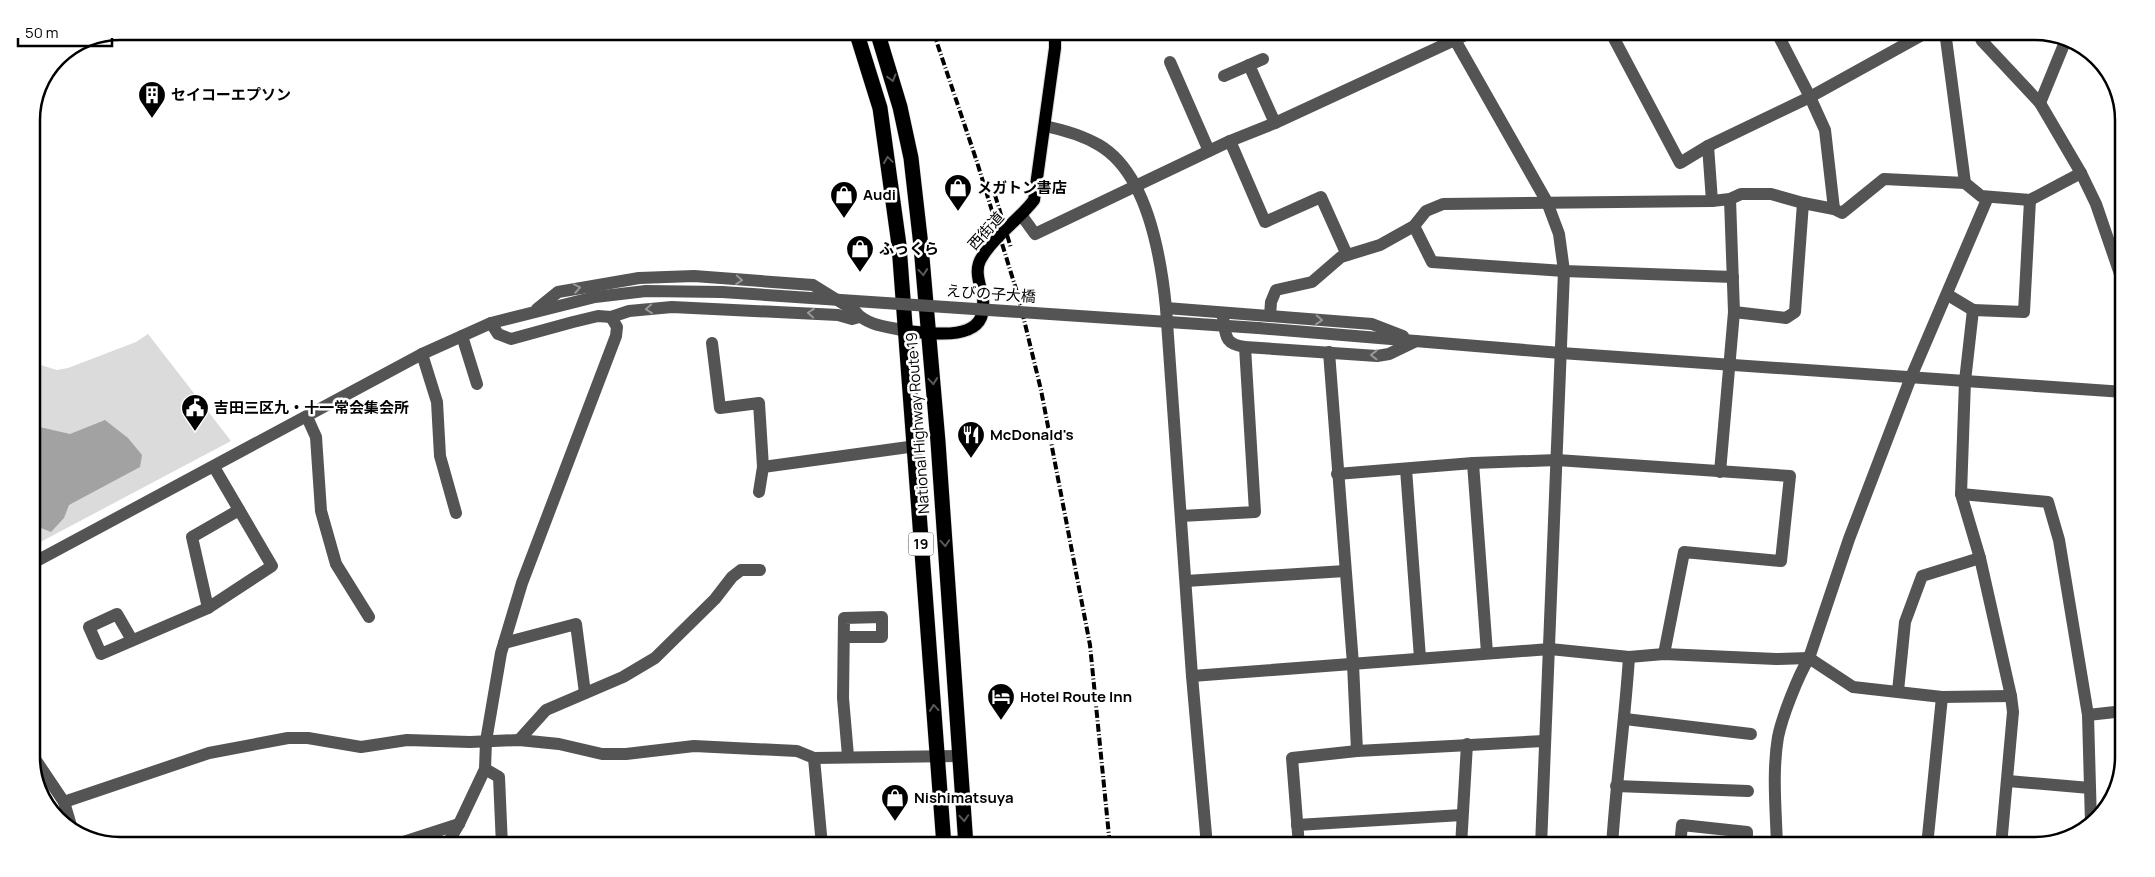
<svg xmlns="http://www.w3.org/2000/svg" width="2155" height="877" viewBox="0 0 2155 877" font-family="Manrope,'Noto Sans JP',sans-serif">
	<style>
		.park { fill: #dbdbdb }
		.water { fill: #a2a2a2 }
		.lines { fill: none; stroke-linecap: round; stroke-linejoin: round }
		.major-casing { stroke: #dbdbdb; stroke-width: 14 }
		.highway-casing { stroke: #dbdbdb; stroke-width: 16 }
		.minor { stroke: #545454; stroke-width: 12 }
		.major { stroke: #000; stroke-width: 12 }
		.highway { stroke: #000; stroke-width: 15 }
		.rail { stroke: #000; stroke-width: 4; stroke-dasharray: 8 2.5 1 2.5; stroke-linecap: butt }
		.minor-bridge { stroke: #545454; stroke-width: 12 }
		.oneway { stroke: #595959 }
		.oneway2 { stroke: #989898 }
		.labels { text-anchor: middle; stroke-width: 5; stroke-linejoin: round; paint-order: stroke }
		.shield { fill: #fff; stroke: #4c4c4c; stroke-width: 1 }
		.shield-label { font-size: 14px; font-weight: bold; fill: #000 }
		.poi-label { font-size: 15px; font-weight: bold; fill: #000; stroke: #fff; text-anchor: start }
		.street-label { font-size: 15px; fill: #000; stroke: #fff }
		.rim { fill: none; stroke: #000; stroke-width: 2.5 }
	</style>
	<rect width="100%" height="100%" fill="#fff"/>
	<path class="park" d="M148,334l83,107 -200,106v-185l26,8 11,-2 68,-26z"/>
	<path class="water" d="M105,420l23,18 14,17 -2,12 -71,38 -5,13 -13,14 -15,-6 -5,2v-103l39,9z"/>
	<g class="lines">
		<defs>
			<path id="major" d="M907,331c22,2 74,11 76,-22 0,-5 1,-11 -1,-15 -3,-13 -8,-25 0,-37 12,-21 37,-37 52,-57l21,-152v-17"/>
			<g id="highway">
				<path d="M856,31l24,77 19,137 45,601"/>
				<path d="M877,31l23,76 11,51 10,88 17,196 28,404"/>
			</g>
		</defs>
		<use href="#major" class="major-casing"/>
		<use href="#highway" class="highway-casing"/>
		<g class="minor">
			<path d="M1454,31l1,9 92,162 12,32 5,37 -23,575"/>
			<path d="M1610,31l70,132 28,-17 102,-49 112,-62 11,-4"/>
			<path d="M1776,31l34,66 15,33 9,79"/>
			<path d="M1945,31l20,152"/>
			<path d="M1977,31l5,10 58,62 41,70 15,31 24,70 4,17"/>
			<path d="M1170,62l39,89"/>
			<path d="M1249,65l26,58"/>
			<path d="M1224,76l39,-17"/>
			<path d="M2040,103l27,-66"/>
			<path d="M1045,126c19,4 37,9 54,19 48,28 62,112 67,163l26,368 15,170"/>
			<path d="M1230,141l35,81 56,-25 26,58"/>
			<path d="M1708,146l4,55"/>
			<path d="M1022,216l13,18 195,-93 45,-18 199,-92"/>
			<path d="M1414,226l18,36 132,9 169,6"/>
			<path d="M1948,295l25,15"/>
			<path d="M1166,308l206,16 31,12"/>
			<path d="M537,309l21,-17 81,-14 55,-2 119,9 42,26c11,15 35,16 52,20"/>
			<path d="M1734,312l52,6 9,-6 8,-109"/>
			<path d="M1270,316l1,-14 5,-12 36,-8 29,-25 39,-12 34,-19 12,-15 17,-7 269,-3 18,-2 11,-5h30l32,9 31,6 8,4 42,-34 81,4 16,13 49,4 51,-27"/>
			<path d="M1223,317c3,19 1,27 22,30l132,9 12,-2 27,-13"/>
			<path d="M491,323l7,11 13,5 62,-17 25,-6 13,1 18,-6 43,-4 166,8 14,4 7,-2"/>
			<path d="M1258,328l303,25 563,39"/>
			<path d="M462,336l15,48"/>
			<path d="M712,343l8,65 39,-5 4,64"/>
			<path d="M1329,352l24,312 4,87"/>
			<path d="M422,354l15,48 3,54 16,57"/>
			<path d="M307,417l9,20 5,74 15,53 33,53"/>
			<path d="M1473,463l14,190"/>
			<path d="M1406,469l14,189"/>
			<path d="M1720,472l14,-160 -4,-113"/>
			<path d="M1337,474l136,-11 84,-3 233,16 -9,85 -97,-9 -20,102"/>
			<path d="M759,492l4,-25 153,-21"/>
			<path d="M1961,494l87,8 11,38 29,175 3,108"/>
			<path d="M1181,516l74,-4 -10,-165"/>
			<path d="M31,564l391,-210 69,-31 104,-26 51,-6 76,1"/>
			<path d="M1186,581l159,-10"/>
			<path d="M208,608l-16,-71 47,-27"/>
			<path d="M844,637h38v-20l-38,1 -1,80 5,58"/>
			<path d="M132,640l-15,-26 -28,13 12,27 107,-46 64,-42 -58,-99"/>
			<path d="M504,643l72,-19 9,69"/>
			<path d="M1192,676l358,-27 79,8 35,-3 112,5 33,-1 44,29 89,10 69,-1"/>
			<path d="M1898,691l7,-69 17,-46 58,-18"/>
			<path d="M2088,715l36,-4"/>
			<path d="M1625,719l126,15"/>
			<path d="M519,740l27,-30 77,-33 32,-19 60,-59 17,-22 9,-7h19"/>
			<path d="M31,753l33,49 8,27"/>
			<path d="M814,758l8,88"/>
			<path d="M485,769l14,8 3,69"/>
			<path d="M2008,781l82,7"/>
			<path d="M1616,786l132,5"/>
			<path d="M64,802l145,-49 79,-15h20l53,9 46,-7 63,2 49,-2 40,4 43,10h24l68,-8 103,5 17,7 145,-2"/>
			<path d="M1297,825l165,-10"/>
			<path d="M391,846l68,-22"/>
			<path d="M446,846l13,-22 26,-55 1,-28 15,-88 21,-70 94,-247 1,-9 -6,-10"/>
			<path d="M1299,846l-7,-88 65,-7 187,-10"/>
			<path d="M1461,846l6,-102"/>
			<path d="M1612,846c4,-63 13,-126 17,-189"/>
			<path d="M1680,846l2,-21 65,7v14"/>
			<path d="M1777,846c-1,-35 -5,-74 1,-109 4,-20 20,-61 31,-79l40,-119 62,-162 77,-180"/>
			<path d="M1927,846l15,-149"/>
			<path d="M2001,846l12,-134 -2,-16 -31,-138 -19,-64 4,-113 8,-71 51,2 6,-112"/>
		</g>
		<use href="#major" class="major"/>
		<use href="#highway" class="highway"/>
		<g class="rail">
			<path d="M933,31l44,131 42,137 22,91 49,255 20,201"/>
			<path d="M995,195l16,53"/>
		</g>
		<path class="minor-bridge" d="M722,292l536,36"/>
	</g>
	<defs><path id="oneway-chevron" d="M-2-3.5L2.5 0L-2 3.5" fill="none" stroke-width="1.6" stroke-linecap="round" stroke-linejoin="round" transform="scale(1.25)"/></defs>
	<g class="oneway">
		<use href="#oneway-chevron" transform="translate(892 78) rotate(75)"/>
		<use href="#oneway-chevron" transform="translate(888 160) rotate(-98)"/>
		<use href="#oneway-chevron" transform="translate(923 272) rotate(85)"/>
		<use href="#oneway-chevron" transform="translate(933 381) rotate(85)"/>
		<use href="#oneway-chevron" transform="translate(945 543) rotate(86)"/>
		<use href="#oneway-chevron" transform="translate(934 708) rotate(-95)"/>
		<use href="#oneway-chevron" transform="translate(964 818) rotate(86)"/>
	</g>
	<g class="oneway2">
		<use href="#oneway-chevron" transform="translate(739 280) rotate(4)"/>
		<use href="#oneway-chevron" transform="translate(577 288) rotate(-11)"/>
		<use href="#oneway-chevron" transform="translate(649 309) rotate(175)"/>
		<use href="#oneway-chevron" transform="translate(811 313) rotate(-176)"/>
		<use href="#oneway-chevron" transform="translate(1319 320) rotate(4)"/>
		<use href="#oneway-chevron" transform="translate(1374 355) rotate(-180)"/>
	</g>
	<defs>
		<symbol id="building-pin" viewBox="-11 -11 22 30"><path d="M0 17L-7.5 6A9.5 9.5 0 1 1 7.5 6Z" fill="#000" stroke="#fff"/><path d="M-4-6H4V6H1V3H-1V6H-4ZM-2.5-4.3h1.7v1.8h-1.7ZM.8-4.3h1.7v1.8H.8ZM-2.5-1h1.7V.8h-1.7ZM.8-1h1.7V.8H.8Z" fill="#fff"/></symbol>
		<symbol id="shop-pin" viewBox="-11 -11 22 30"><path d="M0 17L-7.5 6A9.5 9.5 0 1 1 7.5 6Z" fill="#000" stroke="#fff"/><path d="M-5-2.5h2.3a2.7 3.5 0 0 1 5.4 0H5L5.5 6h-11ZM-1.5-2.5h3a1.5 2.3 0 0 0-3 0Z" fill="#fff"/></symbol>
		<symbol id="civic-pin" viewBox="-11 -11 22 30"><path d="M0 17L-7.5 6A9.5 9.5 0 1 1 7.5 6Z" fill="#000" stroke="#fff"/><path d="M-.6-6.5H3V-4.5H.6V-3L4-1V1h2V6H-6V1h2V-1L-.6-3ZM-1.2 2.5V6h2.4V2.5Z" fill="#fff"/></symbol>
		<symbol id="restaurant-pin" viewBox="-11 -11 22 30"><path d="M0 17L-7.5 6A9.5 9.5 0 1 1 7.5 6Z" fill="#000" stroke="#fff"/><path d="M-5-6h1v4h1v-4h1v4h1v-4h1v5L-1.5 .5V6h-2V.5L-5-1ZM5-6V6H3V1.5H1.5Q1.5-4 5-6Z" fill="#fff"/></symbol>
		<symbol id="hotel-pin" viewBox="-11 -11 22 30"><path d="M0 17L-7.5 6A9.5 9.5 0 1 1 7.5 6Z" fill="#000" stroke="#fff"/><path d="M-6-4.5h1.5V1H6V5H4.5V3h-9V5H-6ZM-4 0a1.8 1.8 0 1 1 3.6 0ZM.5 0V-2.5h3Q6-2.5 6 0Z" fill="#fff"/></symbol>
	</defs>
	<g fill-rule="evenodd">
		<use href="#building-pin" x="136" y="79" width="32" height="43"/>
		<use href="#shop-pin" x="942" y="172" width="32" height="43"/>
		<use href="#shop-pin" x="828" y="179" width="32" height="43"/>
		<use href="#shop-pin" x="844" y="233" width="32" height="43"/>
		<use href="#civic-pin" x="179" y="392" width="32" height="43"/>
		<use href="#restaurant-pin" x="955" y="419" width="32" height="43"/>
		<use href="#hotel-pin" x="985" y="681" width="32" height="43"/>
		<use href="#shop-pin" x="879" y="782" width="32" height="43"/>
	</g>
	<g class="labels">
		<rect class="shield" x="908.5" y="532.5" width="25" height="23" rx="4"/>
		<g class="shield-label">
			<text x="921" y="549">19</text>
		</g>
		<g class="poi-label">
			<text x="171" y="100">セイコーエプソン</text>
			<text x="977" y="193">メガトン書店</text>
			<text x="863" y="200">Audi</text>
			<text x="879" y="254">ふっくら</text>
			<text x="214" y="413">吉田三区九・十一常会集会所</text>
			<text x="990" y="440">McDonald's</text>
			<text x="1020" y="702">Hotel Route Inn</text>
			<text x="914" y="803">Nishimatsuya</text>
		</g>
		<g class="street-label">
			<text transform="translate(986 231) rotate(-48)" y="5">西街道</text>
			<text transform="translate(991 294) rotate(4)" y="5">えびの子大橋</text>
			<text transform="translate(918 423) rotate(-94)" y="5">National Highway Route 19</text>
		</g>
	</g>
	<path d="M0 0H2155V877H0ZM120 40H2035A80 80 0 0 1 2115 120V757A80 80 0 0 1 2035 837H120A80 80 0 0 1 40 757V120A80 80 0 0 1 120 40Z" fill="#fff" fill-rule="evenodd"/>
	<path class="rim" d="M120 40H2035A80 80 0 0 1 2115 120V757A80 80 0 0 1 2035 837H120A80 80 0 0 1 40 757V120A80 80 0 0 1 120 40Z"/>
	<path d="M18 38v8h94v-8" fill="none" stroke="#000000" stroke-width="2.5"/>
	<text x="25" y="38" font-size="15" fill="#000000" stroke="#ffffff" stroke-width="4" paint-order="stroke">50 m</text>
</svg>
